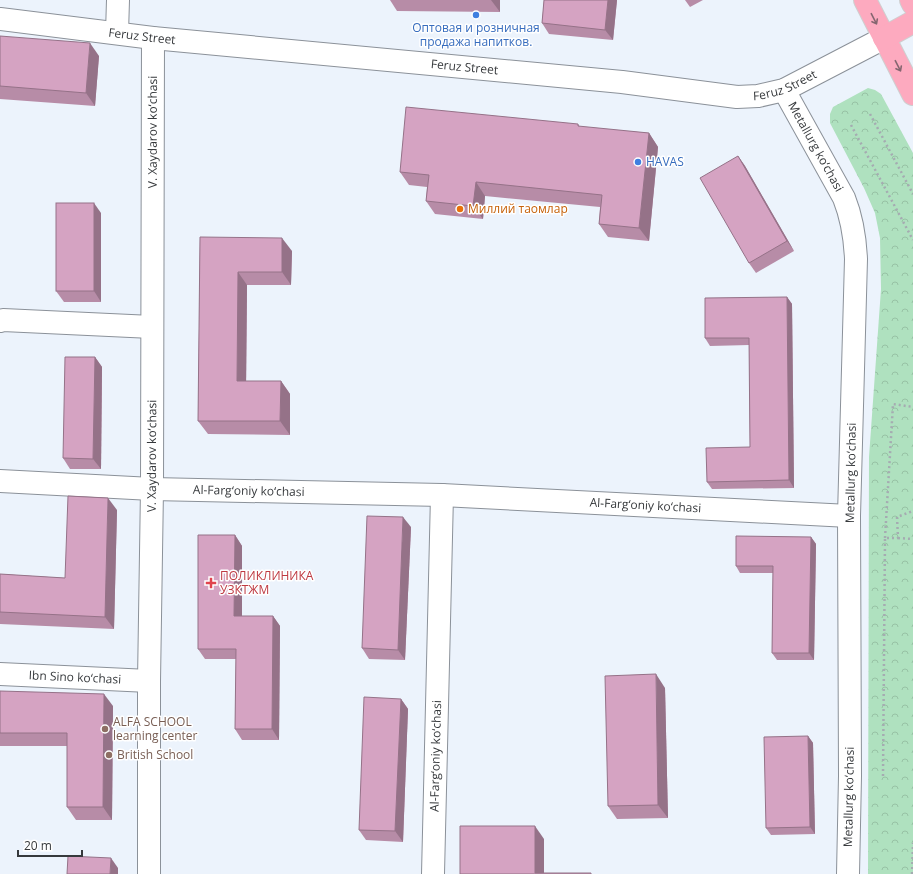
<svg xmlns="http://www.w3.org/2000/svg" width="913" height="874" viewBox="0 0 913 874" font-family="'Open Sans',sans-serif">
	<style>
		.park { fill: url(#park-crowns) }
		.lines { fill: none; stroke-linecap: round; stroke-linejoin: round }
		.minor-casing { stroke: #8b9199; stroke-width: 24 }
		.major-casing { stroke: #cfcfd0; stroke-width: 24 }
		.path { stroke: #a5abb1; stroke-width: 2.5; stroke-dasharray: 2 3; stroke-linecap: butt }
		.minor { stroke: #fff; stroke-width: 22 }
		.major { stroke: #fdaabf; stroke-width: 22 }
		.wall { fill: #b78ca7 }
		.shaded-wall { fill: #957288 }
		.building { fill: #d5a3c2; stroke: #957288 }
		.oneway { stroke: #866670 }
		.shop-dot { fill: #3f7fe0; stroke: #fff; stroke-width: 1.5 }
		.food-dot { fill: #e8710a; stroke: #fff; stroke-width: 1.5 }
		.health-dot { fill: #e0444e; stroke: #fff; stroke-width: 1.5 }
		.education-dot { fill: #8d6e63; stroke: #fff; stroke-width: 1.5 }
		.labels { text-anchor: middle; stroke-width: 3; stroke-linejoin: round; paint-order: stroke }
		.shop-label { font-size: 12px; fill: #366cbe; stroke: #fff }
		.street-label { font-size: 12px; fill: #36393c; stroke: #fff }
		.food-label { font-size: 12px; fill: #c56008; stroke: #fff; text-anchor: start }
		.health-label { font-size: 12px; fill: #be3a42; stroke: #fff; text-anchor: start }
		.education-label { font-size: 12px; fill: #785e54; stroke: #fff; text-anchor: start }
	</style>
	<defs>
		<pattern id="park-crowns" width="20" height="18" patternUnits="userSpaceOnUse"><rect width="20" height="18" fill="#afe1bf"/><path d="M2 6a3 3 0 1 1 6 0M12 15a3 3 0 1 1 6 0" fill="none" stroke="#97c2a5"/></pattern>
	</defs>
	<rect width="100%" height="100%" fill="#ecf3fc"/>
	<path class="park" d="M868,88l7,2 6,4 32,59v721h-45l1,-417 12,-168 -1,-51 -5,-25 -11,-25 -34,-65v-9l3,-7z"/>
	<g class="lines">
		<defs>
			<g id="minor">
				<path id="s1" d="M0,19l153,19 469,44 115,15 21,-1 26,-6 100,-52"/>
				<path d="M117,33l1,-33"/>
				<path id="s2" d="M784,90l60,108c8,20 11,39 12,61l-7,257 1,260 -2,98"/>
				<path d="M0,321l3,-1 149,7"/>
				<path id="s3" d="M0,481l152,8 290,6 407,21"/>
				<path id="s4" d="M0,674l149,7"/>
				<path id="s5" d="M149,874v-193l3,-192 1,-451"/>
				<path id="s6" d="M433,874l9,-379"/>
			</g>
			<g id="major">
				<path d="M865,0l48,94"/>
				<path d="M911,0l2,4"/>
				<path d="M884,38l29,-16"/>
			</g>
		</defs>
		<use href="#minor" class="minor-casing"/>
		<use href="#major" class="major-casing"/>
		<g class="path">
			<path d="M870,114l43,80"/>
			<path d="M851,125l62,115"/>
			<path d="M885,538l8,-134 20,3"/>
			<path d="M898,538l15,1"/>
			<path d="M883,776l2,-238h13l-1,-21 16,-6"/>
			<path d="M912,874l1,-31"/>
		</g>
		<use href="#minor" class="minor"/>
		<use href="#major" class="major"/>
	</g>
	<g class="wall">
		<path d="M390,0h110v12l-103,-1z"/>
		<path d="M544,0h73l-4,40 -64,-6 -7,-11z"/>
		<path d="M685,0h18l-13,7z"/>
		<path d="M0,36l99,20 -4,50 -95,-7z"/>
		<path d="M578,124l2,3 69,6 9,14 -9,94 -41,-4 -9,-13 1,-17 -115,-11 -2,23 -48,-5 -9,-13 1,-14 -18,-2 -9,-13z"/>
		<path d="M738,156l7,10 49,85 -38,22 -7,-10z"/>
		<path d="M101,213v89h-37l-8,-11z"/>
		<path d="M200,237l92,14 -1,34h-44l-1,96h35l9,13v41l-82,-1 -10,-13z"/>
		<path d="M787,297l5,7 2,184 -82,1 -5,-7 43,-35 -1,-102 -39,1 -5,-8z"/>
		<path d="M95,357l7,10 -1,102h-31l-7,-11z"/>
		<path d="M117,510l-3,119 -114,-5v-50l65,4z"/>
		<path d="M411,527l-6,133 -36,-1 -7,-11z"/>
		<path d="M235,535l7,11v70h31l7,10 -1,114h-37l-7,-11 1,-70h-31l-7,-10z"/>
		<path d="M811,537l5,7 -2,116h-37l-5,-7 1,-80h-33l-4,-7z"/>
		<path d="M665,688l3,130 -51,1 -9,-13z"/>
		<path d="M0,691l113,15 -1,114h-36l-9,-13v-61h-67z"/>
		<path d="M401,699l7,10 -5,133 -37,-2 -7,-10z"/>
		<path d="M808,736l5,7 2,91 -44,1 -5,-7z"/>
	</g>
	<g class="shaded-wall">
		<path d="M491,0h9v12z"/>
		<path d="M608,0h9l-4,40 -8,-10z"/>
		<path d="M90,43l9,13 -4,50 -9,-13z"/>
		<path d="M649,133l9,14 -9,94 -10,-13z"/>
		<path d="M738,156l7,10 49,85 -7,-10z"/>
		<path d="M476,182l9,14 -2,23 -10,-13z"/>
		<path d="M94,203l7,10v89l-7,-11z"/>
		<path d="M282,238l10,13 -1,34 -9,-13z"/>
		<path d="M238,272l9,13 -1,109 -9,-13z"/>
		<path d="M787,297l5,7 2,184 -5,-8z"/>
		<path d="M95,357l7,10 -1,102 -8,-10z"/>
		<path d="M281,381l9,13v41l-10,-14z"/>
		<path d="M108,498l9,12 -3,119 -9,-12z"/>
		<path d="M403,517l8,10 -6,133 -7,-10z"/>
		<path d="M235,535l7,11v80l-8,-10z"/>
		<path d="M811,537l5,7 -2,116 -5,-7z"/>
		<path d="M273,616l7,10 -1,114 -7,-11z"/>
		<path d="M656,674l9,14 3,130 -10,-13z"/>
		<path d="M104,694l9,12 -1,114 -9,-13z"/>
		<path d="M401,699l7,10 -5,133 -8,-11z"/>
		<path d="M808,736l5,7 2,91 -5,-7z"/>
		<path d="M535,826l9,13v35l-9,-1z"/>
		<path d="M111,858l7,10v6h-8z"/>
	</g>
	<g class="building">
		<path d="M544,0h64l-3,30 -63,-7z"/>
		<path d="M0,36l90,7 -4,50 -86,-7z"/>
		<path d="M406,107l172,17v2l71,7 -10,95 -40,-4 3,-29 -126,-13 -3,24 -47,-5 3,-26 -29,-3z"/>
		<path d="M738,156l49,85 -38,22 -49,-85z"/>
		<rect x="56" y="203" width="38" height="88"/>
		<path d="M200,237l82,1v34h-44l-1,109h44l-1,40h-82z"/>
		<path d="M787,297l2,183 -82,2 -1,-34 44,-1 -1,-109h-44v-40z"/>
		<path d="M65,357h30l-2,102 -30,-1z"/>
		<path d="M68,496l40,2 -3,119 -105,-5v-38l65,4z"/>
		<path d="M367,516l36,1 -5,133 -36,-2z"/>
		<path d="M198,535h37l-1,81h39l-1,113h-37l1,-80h-38z"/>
		<path d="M736,536l75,1 -2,116h-37l1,-87h-37z"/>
		<path d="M656,674l2,131 -50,1 -3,-130z"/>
		<path d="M0,691l104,3 -1,113h-36v-74h-67z"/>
		<path d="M364,697l37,2 -6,132 -36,-1z"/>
		<path d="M808,736l2,91 -44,1 -2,-91z"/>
		<path d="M460,826h75v47h56v1h-131z"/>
		<path d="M68,856l43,2 -1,16h-43z"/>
	</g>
	<defs><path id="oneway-shaft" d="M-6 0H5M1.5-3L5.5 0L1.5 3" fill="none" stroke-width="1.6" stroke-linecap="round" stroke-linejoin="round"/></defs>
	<g class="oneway">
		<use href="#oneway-shaft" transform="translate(874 19) rotate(63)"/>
		<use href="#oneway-shaft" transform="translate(898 66) rotate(63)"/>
	</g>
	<g class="shop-dot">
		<circle cx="476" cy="15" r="4"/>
		<circle cx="638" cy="162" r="4"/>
	</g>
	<circle class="food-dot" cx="460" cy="209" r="4"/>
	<path class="health-dot" d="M209 577h4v4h4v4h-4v4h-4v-4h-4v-4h4z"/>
	<g class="education-dot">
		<circle cx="105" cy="729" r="4"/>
		<circle cx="109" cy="755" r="4"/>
	</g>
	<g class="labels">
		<g class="shop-label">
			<text x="476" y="32">Оптовая и розничная<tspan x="476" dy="14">продажа напитков.</tspan></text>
			<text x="646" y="166" text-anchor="start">HAVAS</text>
		</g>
		<g class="street-label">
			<text dy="4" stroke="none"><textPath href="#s1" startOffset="143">Feruz Street</textPath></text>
			<text dy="4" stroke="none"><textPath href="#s1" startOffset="467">Feruz Street</textPath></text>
			<text dy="4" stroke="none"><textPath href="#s1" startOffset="791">Feruz Street</textPath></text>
			<text dy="4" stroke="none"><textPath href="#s5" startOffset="742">V. Xaydarov ko‘chasi</textPath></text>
			<text dy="4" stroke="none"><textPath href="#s2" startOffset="65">Metallurg ko‘chasi</textPath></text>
			<text dy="4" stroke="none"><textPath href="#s5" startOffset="418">V. Xaydarov ko‘chasi</textPath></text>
			<text transform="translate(851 473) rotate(-89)" y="4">Metallurg ko‘chasi</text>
			<text dy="4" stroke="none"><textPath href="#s3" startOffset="249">Al-Farg‘oniy ko‘chasi</textPath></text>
			<text dy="4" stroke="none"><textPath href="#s3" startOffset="646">Al-Farg‘oniy ko‘chasi</textPath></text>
			<text dy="4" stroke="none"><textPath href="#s4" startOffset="75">Ibn Sino ko‘chasi</textPath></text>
			<text dy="4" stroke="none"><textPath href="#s6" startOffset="118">Al-Farg‘oniy ko‘chasi</textPath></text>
			<text transform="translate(849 797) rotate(-89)" y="4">Metallurg ko‘chasi</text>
		</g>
		<g class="food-label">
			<text x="468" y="213">Миллий таомлар</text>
		</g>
		<g class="health-label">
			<text x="220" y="580">ПОЛИКЛИНИКА<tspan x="220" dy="14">УЗКТЖМ</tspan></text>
		</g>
		<g class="education-label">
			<text x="113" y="726">ALFA SCHOOL<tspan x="113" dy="14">learning center</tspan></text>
			<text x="117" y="759">British School</text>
		</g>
	</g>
	<path d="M18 850v6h64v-6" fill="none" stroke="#36393c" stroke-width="2"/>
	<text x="24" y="850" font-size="12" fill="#36393c" stroke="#ffffff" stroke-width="3" paint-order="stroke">20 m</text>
</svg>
